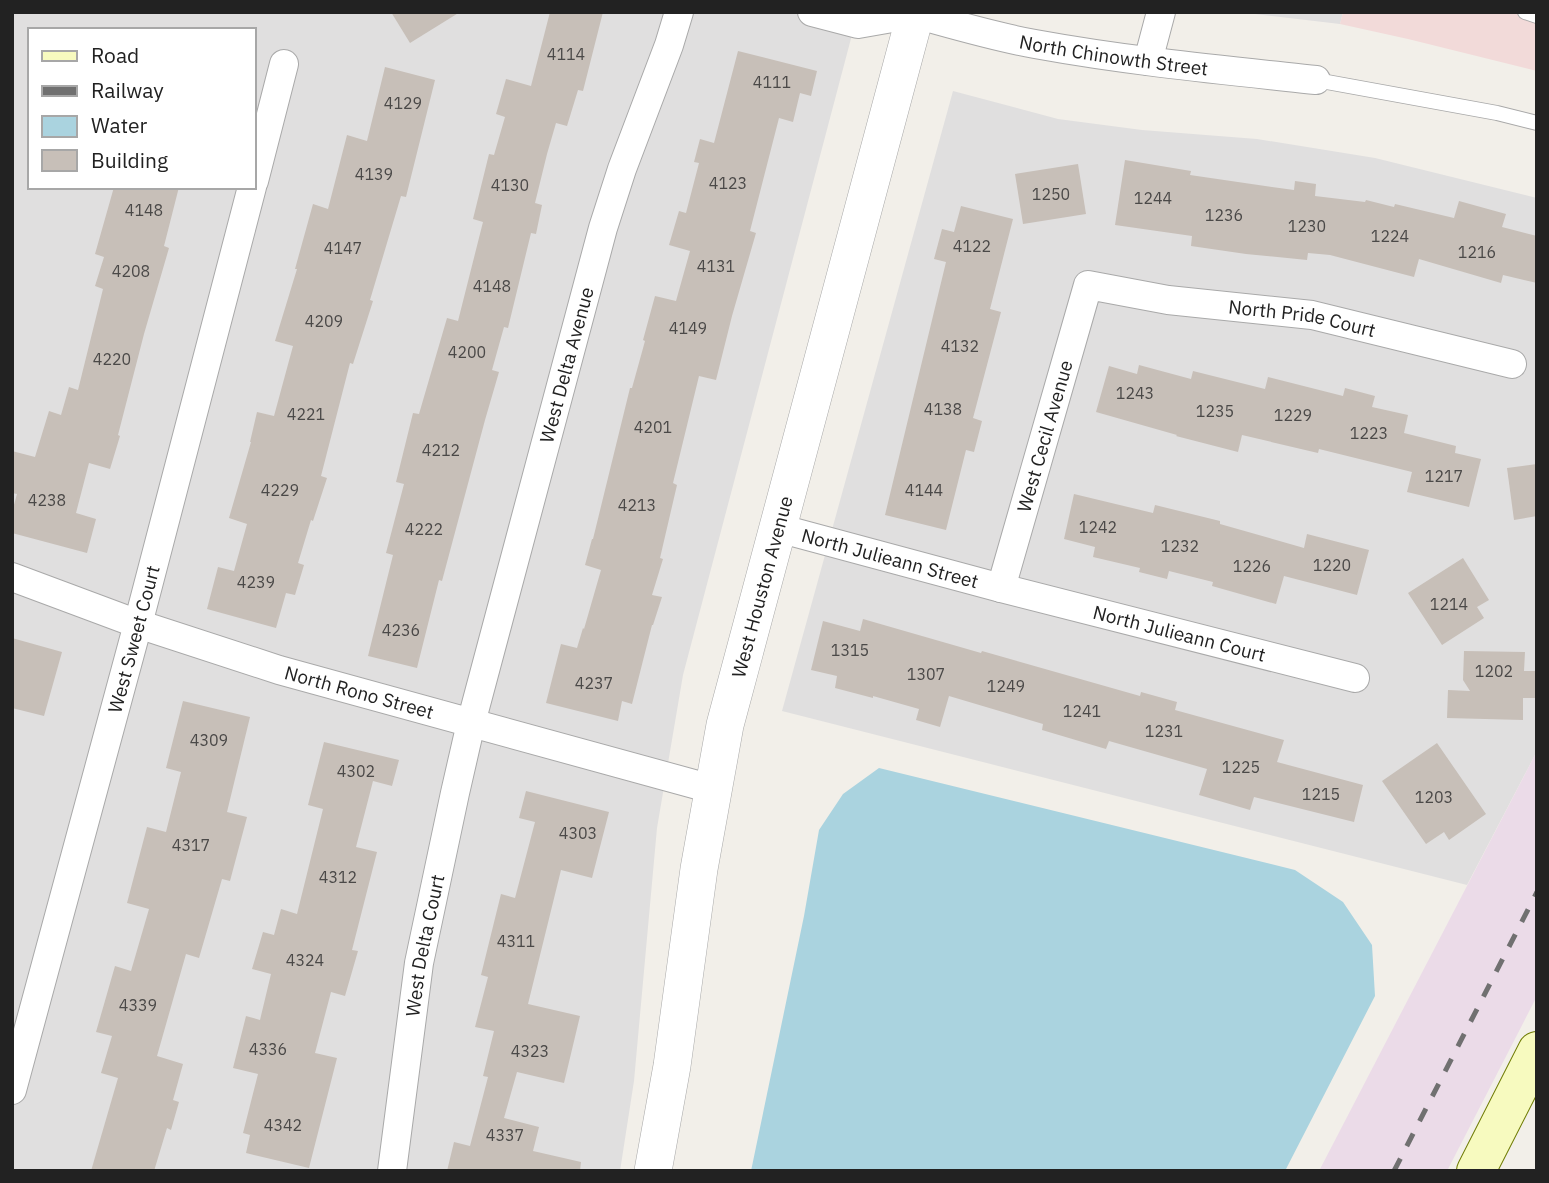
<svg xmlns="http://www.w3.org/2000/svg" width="1549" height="1183" viewBox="0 0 1549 1183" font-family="'IBM Plex Sans',sans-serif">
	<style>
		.residential { fill: #e0dfdf; fill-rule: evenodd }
		.commercial { fill: #f2dad9 }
		.industrial { fill: #ebdbe8 }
		.water { fill: #aad3df }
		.building { fill: #c7bfb8 }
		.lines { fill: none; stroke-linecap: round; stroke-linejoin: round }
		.service-casing { stroke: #a9a9a9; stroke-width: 16 }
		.minor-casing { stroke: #a9a9a9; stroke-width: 30 }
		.tertiary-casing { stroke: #a9a9a9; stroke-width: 38 }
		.secondary-casing { stroke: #707d05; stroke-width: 40 }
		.service { stroke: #fff; stroke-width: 14 }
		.minor { stroke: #fff; stroke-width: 28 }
		.tertiary { stroke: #fff; stroke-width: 37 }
		.secondary { stroke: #f7fabf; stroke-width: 38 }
		.rail { stroke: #707070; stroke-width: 5; stroke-dasharray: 14 14; stroke-linecap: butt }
		.labels { text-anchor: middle; stroke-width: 6; stroke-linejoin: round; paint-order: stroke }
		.number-label { font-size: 16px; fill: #4b4948 }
		.street-label { font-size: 19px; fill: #222; stroke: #fff }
	</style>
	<rect width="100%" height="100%" fill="#f2efe9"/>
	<g class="residential">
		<path d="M12,12h846l-175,663 -26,153 -23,253 -14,90h-608zM30,30h224v157h-224z"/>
		<path d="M1238,12h105l-3,12z"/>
		<path d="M953,91l105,28 84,11 115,9 118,19 162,40v553l-70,134 -685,-174z"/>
	</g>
	<path class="commercial" d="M1343,12h194v59l-129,-32 -68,-15z"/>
	<path class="industrial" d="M1537,751v245l-90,175h-128z"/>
	<path class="water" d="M879,768l416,102 48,32 29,43 3,51 -90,175h-534l53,-255 15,-86 24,-36z"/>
	<g class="building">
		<path d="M391,12h69l-50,31z"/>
		<path d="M550,12h53l-20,79 -5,-1 -11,36 -11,-3 -9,31 -12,49 7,2 -6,29 -5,-1 -23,95 -4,-1 -12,43 7,2 -14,48 -43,161 -3,-1 -22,88 -49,-12 25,-101 -7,-2 18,-69 -8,-2 17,-69 6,1 28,-96 11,3 25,-99 -10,-3 16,-65 5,1 11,-38 -9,-3 10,-35 25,7z"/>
		<path d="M738,51l79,20 -6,25 -11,-3 -7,29 -14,-4 -29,113 6,2 -24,83 -16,64 -17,-4 -26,107 4,2 -17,73 3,1 -11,36 10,2 -9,28h-1l-20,79 -10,-3 -4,20 -72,-18 15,-59 16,4 6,-20 1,1 17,-59 -16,-5 7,-26h1l37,-151h2l13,-47 -2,-1 12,-44 21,5 14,-50 -21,-6 10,-34 7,2 13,-50 -5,-1 6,-23 14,4z"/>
		<path d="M385,67l50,13 -29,117 -5,-1 -31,104 3,1 -20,63 -3,-1 -29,113 6,2 -14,43 -2,-1 -13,43 6,2 -9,30 -9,-2 -10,35 -69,-19 11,-42 16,4 13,-47 -18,-6 22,-76h-1l7,-30 17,4 19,-70 -18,-5 22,-72h-2l18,-65 15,5 19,-74 20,6z"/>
		<path d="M1125,160l66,11 -1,4 82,12 22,3 1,-9 21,3 -1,12 50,6 1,-2 28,7 1,-3 59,14 5,-17 47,13 -4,13 35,9v47l-34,-8 -2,8 -82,-24 -5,18 -84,-22 -22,-2 -1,7 -61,-6 -55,-8 1,-10 -77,-11z"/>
		<path d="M1078,164l8,50 -63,10 -8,-50z"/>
		<path d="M114,187h65l-15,59 5,2 -25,86 -26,101 2,1 -10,33 -21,-6 -13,50 20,6 -9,34 -75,-20v-21l5,-18 -5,-1v-42l23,6 14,-46 12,4 8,-28 9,3 25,-101 -8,-3 9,-29 -9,-3z"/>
		<path d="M961,206l52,13 -23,90 11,3 -28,106 9,3 -8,31 -8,-2 -20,80 -61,-15 61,-253 -12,-3 8,-30 12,3z"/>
		<path d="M1139,365l52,14 2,-8 72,18 3,-12 75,19 2,-8 30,8 -3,11 36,8 -4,18 52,13 -1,7 26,6 -12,48 -62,-15 5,-20 -93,-23 -1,4 -76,-18 -4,17 -62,-16 1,-1 -81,-23 13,-46 28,8z"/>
		<path d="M1537,464v52l-23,4 -7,-52z"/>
		<path d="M1074,494l79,19 2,-8 65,16v3l84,24 3,-14 62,16 -12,45 -73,-19 -8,28 -64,-18 1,-4 -44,-11 -2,8 -28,-7 1,-4 -47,-11 2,-10 -31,-8z"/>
		<path d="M1463,558l26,42 -12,7 7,11 -42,27 -34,-52z"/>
		<path d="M863,619l118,34 1,-2 158,45 1,-4 36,10 -2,8 109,30 -7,22 86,23 -9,37 -100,-25 -4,13 -51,-15 8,-26 -98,-28 -3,8 -64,-19 1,-6 -94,-28 -9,31 -24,-7 3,-11 -46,-13v2l-38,-10 2,-12 -26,-6 12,-49 37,10z"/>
		<path d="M12,638l50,14 -18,64 -32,-8z"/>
		<path d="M1464,651l61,1 -1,19h13v27h-14v22l-76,-2 1,-28 22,1 -7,-11z"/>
		<path d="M183,701l67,16 -23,95 20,5 -17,64 -8,-2 -23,79 -13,-4 -29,102 26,8 -10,36 6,2 -8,28 -4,-2 -13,43h-63l27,-93 -17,-5 11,-37 -16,-4 19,-66 16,5 18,-62 -22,-6 20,-76 19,5 15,-60 -15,-4z"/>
		<path d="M324,742l75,18 -7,26 -19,-5 -17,66 21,5 -25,98 6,1 -13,45 -14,-4 -16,61 22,5 -28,110 -63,-15 4,-18 -7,-2 15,-59 -25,-6 13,-52 14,4 11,-46 -19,-5 11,-37 11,3 7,-26 16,5 26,-105 -15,-4z"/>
		<path d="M1437,743l49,71 -37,26 -5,-8 -18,12 -44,-63z"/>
		<path d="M526,791l83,21 -17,66 -31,-8 -33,134 52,12 -16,67 -47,-11 -13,46 35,9 -6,24 48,11 -1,9h-133l7,-29 16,4 18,-69 -5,-1 11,-45 -19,-4 13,-50 -7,-2 20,-81 14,4 20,-76 -16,-4z"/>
	</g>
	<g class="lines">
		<defs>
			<g id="service">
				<path d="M1525,12l12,4"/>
				<path d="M1316,80l181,33 40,10"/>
			</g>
			<g id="minor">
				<path d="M812,12l46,12 57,-10"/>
				<path id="s1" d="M913,12l2,2c40,11 80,23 120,30 93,17 187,26 281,36"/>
				<path d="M1148,61l13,-49"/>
				<path d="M254,181l30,-117"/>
				<path id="s2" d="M778,528l223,60 354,90"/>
				<path id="s3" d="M12,577l126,47 141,46 433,119"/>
				<path id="s4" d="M1001,588l87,-303 80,15 144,15 200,49"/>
				<path id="s5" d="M12,1090l126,-466 114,-437"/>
				<path id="s6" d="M392,1171l27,-208 36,-170 16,-70 132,-495 19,-59 47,-124 10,-33"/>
			</g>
			<g id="tertiary">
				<path id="s7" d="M653,1171l19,-105 27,-197 26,-144 191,-713"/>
			</g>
			<path id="secondary" d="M1476,1171l61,-120"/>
		</defs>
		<use href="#service" class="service-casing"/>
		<use href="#minor" class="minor-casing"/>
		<use href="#tertiary" class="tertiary-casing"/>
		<use href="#secondary" class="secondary-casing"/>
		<use href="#service" class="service"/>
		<use href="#minor" class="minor"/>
		<use href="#tertiary" class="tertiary"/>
		<use href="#secondary" class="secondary"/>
		<path class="rail" d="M1394,1171l143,-279"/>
	</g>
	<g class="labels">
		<g class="number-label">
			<text x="566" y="60">4114</text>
			<text x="772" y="88">4111</text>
			<text x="403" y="109">4129</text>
			<text x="374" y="180">4139</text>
			<text x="728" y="189">4123</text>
			<text x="510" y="191">4130</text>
			<text x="1051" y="200">1250</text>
			<text x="1153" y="204">1244</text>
			<text x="144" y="216">4148</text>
			<text x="1224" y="221">1236</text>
			<text x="1307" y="232">1230</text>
			<text x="1390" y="242">1224</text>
			<text x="972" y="252">4122</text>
			<text x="343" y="254">4147</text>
			<text x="1477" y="258">1216</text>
			<text x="716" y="272">4131</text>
			<text x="131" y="277">4208</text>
			<text x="492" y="292">4148</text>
			<text x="324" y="327">4209</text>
			<text x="688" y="334">4149</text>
			<text x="960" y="352">4132</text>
			<text x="467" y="358">4200</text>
			<text x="112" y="365">4220</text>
			<text x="1135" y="399">1243</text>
			<text x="943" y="415">4138</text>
			<text x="1215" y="417">1235</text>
			<text x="306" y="420">4221</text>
			<text x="1293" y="421">1229</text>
			<text x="653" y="433">4201</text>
			<text x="1369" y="439">1223</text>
			<text x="441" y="456">4212</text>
			<text x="1444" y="482">1217</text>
			<text x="280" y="496">4229</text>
			<text x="924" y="496">4144</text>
			<text x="47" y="506">4238</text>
			<text x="637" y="511">4213</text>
			<text x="1098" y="533">1242</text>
			<text x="424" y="535">4222</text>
			<text x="1180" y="552">1232</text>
			<text x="1332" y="571">1220</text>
			<text x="1252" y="572">1226</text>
			<text x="256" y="588">4239</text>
			<text x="1449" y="610">1214</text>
			<text x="401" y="636">4236</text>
			<text x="850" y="656">1315</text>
			<text x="1494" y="677">1202</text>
			<text x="926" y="680">1307</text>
			<text x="594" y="689">4237</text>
			<text x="1006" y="692">1249</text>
			<text x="1082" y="717">1241</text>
			<text x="1164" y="737">1231</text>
			<text x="209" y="746">4309</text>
			<text x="1241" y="773">1225</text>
			<text x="356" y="777">4302</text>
			<text x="1321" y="800">1215</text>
			<text x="1434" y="803">1203</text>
			<text x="578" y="839">4303</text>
			<text x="191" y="851">4317</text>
			<text x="338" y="883">4312</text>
			<text x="516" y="947">4311</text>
			<text x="305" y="966">4324</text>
			<text x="138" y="1011">4339</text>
			<text x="268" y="1055">4336</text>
			<text x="530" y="1057">4323</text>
			<text x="283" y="1131">4342</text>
			<text x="505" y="1141">4337</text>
		</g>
		<g class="street-label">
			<text dy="7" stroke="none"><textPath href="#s1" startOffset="206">North Chinowth Street</textPath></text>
			<text dy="7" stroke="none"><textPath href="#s4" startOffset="532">North Pride Court</textPath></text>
			<text dy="7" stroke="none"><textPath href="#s6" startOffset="826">West Delta Avenue</textPath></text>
			<text dy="7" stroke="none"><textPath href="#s4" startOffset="158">West Cecil Avenue</textPath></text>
			<text dy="7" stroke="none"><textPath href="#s2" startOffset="116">North Julieann Street</textPath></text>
			<text dy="7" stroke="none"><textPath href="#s7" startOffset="595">West Houston Avenue</textPath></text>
			<text dy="7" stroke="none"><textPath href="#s2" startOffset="415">North Julieann Court</textPath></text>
			<text dy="7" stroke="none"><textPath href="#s5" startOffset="467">West Sweet Court</textPath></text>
			<text dy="7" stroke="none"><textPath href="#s3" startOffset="366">North Rono Street</textPath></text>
			<text dy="7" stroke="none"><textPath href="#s6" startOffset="228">West Delta Court</textPath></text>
		</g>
	</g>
	<rect width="1549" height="1183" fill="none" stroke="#222222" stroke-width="28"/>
	<rect x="28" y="28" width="228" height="161" fill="#ffffff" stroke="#a7a7a7" stroke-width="2"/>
	<rect x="42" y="51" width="35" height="10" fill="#f7fabf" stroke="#a7a7a7" stroke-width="2"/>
	<text x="91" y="63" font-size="21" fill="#222222">Road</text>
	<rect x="42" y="86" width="35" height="10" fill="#707070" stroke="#a7a7a7" stroke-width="2"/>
	<text x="91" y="98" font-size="21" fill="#222222">Railway</text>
	<rect x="42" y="116" width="35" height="21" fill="#aad3df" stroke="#a7a7a7" stroke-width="2"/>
	<text x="91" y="133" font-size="21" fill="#222222">Water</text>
	<rect x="42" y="150" width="35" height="21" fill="#c7bfb8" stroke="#a7a7a7" stroke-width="2"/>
	<text x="91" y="168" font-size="21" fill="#222222">Building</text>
</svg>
